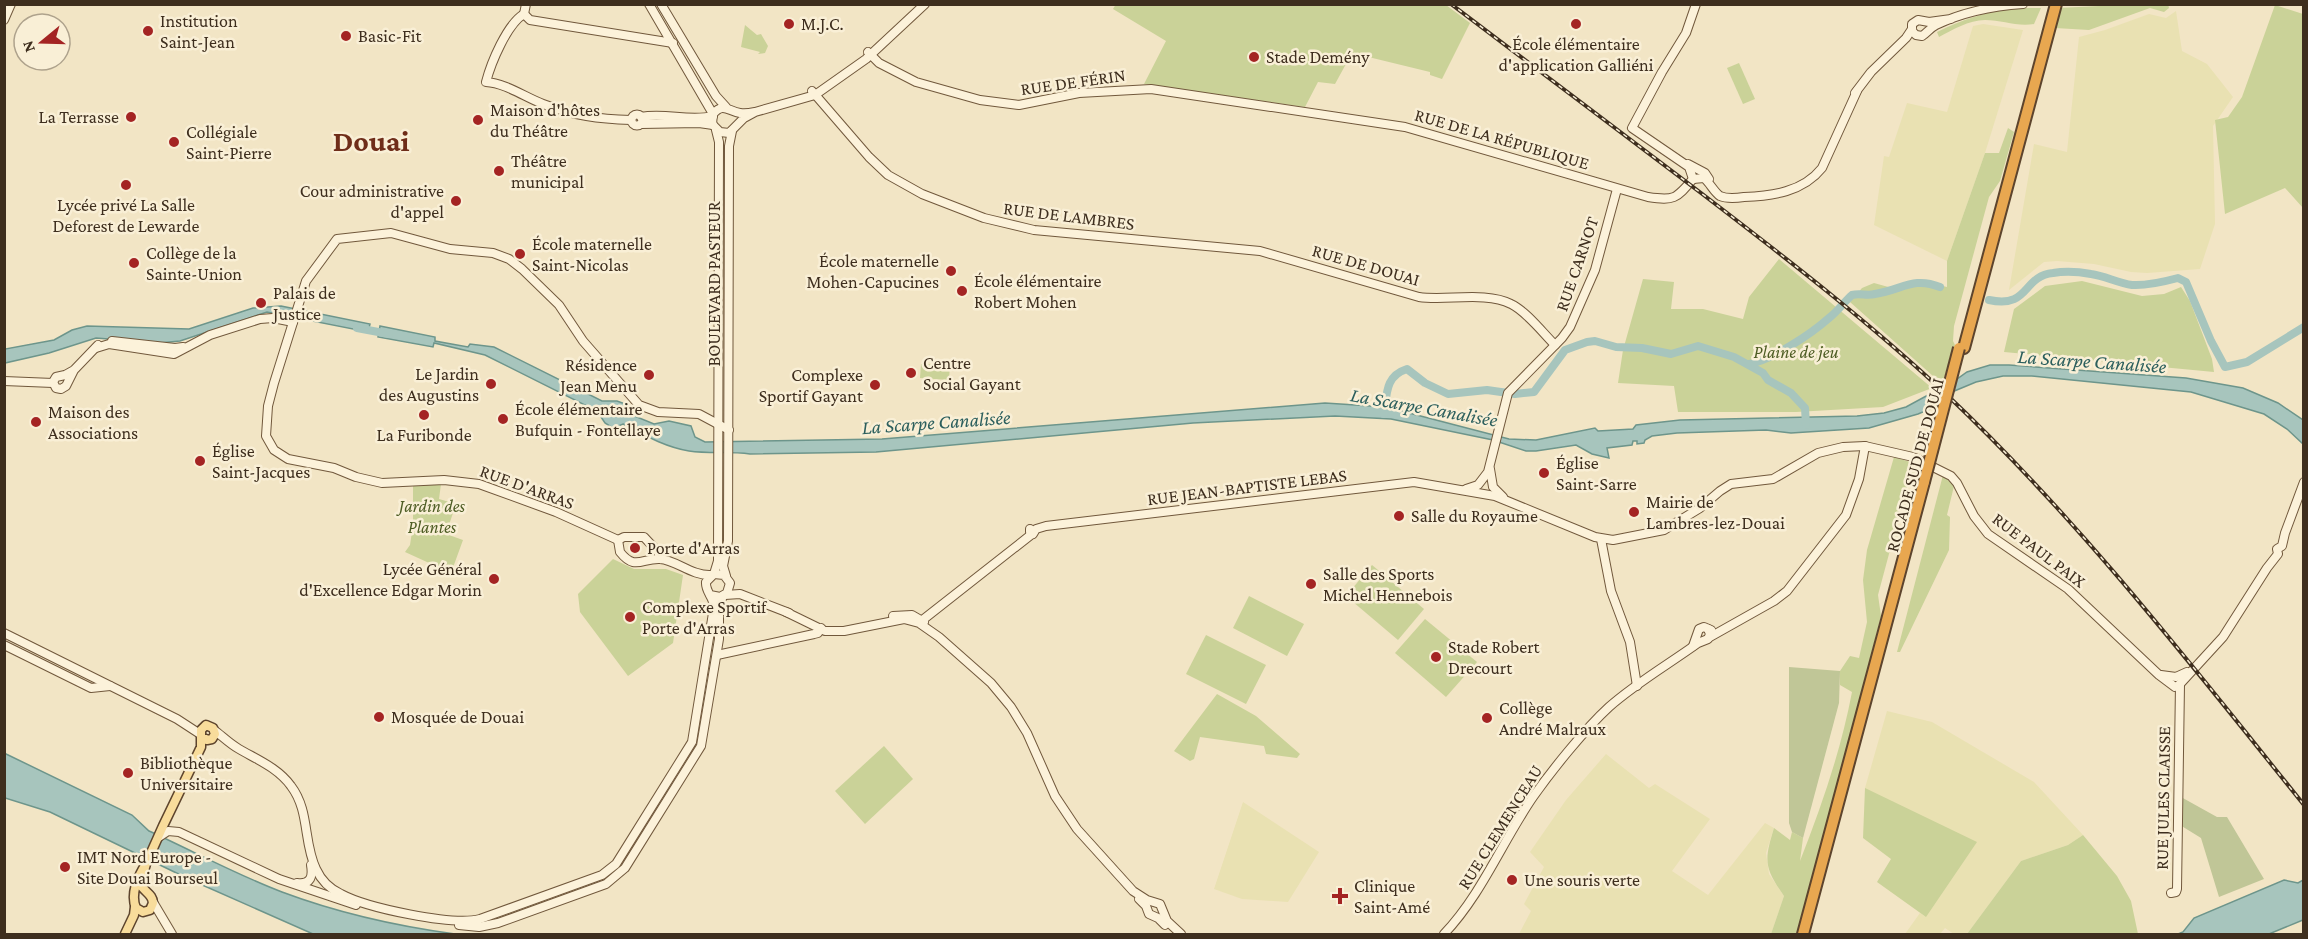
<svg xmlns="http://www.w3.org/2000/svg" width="2308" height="939" viewBox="0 0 2308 939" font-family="'Crimson Pro',serif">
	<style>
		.farmland { fill: #e9e1b2 }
		.green { fill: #cad298 }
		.cemetery { fill: #c0c697 }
		.water { fill: #a7c5bd; stroke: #6d958b; stroke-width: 1.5 }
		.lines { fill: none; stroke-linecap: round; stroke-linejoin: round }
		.river { stroke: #a7c5bd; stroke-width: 8 }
		.secondary-casing { stroke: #71583c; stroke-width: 10 }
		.primary-casing { stroke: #5d442d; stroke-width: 11 }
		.highway-casing { stroke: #5d442d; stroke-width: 14 }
		.secondary { stroke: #fcf2da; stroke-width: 8 }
		.primary { stroke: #f8dc9b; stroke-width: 8 }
		.highway { stroke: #e8a750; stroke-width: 10 }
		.rail-casing { stroke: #3e2e1e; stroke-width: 4 }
		.rail { stroke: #f9efd6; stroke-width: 1.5; stroke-dasharray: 4.5; stroke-linecap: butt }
		.highway-bridge-casing { stroke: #5d442d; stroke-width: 14; stroke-linecap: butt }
		.highway-bridge { stroke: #e8a750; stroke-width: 10 }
		.poi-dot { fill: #a42423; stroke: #f9efd6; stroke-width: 2 }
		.labels { text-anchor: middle; stroke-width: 5; stroke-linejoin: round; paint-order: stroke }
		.poi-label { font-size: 18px; fill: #3e2e1e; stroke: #f9efd6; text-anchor: start }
		.street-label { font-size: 18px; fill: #3e2e1e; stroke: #f9efd6 }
		.park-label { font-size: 18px; font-style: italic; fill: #4d5c23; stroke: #f9efd6 }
		.water-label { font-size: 20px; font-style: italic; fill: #2c5f5d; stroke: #f9efd6 }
		.town-label { font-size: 30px; font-weight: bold; fill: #6f2d19; stroke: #f9efd6 }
	</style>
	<rect width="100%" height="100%" fill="#f2e5c5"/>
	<g class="farmland">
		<path d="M2176,11l6,40 25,13 26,33 -20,29 2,98 -15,45 -53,4 -16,-1 -37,-8 -37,-3 -13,1 -35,28 25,-146 33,8 12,-115 26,-7 44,-16 17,4z"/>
		<path d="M1983,24l40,6 -38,123 -38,108 -73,-36 10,-69 5,1 18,-54 40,9 26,-86z"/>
		<path d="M1887,711l45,11 102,60 49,53 -15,10 -47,16 -54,73h-13l-9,-6 -5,6h-35l15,-21 6,4 -61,-129z"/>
		<path d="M1606,754l43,34 6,-4 55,35 -38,52 36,24 57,-72 9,5 -8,25 3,21 15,22 -13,38h-252l12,-23 -7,-7 20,-37 -14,-15 36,-52z"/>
		<path d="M1243,802l76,50 -31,50 -46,-3 -28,-10z"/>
	</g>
	<g class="green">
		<path d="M1116,4l330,1 24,18 -28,56 -12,-4v-3l-78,-19 -17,31 -17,-2 -13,25 -161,-23 22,-43 -53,-32z"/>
		<path d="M2140,4h28l1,4 -5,4 -14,-4 -61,22 -34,-2 3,-20z"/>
		<path d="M2275,5l28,9v194l-18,-20 -60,26 -10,-94 13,-3 14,-20z"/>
		<path d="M2010,8h31l-7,16c-17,3 -32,-4 -49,-4 -16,0 -33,10 -46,17l-2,-5c24,-12 46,-19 73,-24z"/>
		<path d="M745,25l12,10 4,-1 7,12 -3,7 -7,1 2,-2 -19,-5z"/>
		<path d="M1739,63l16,36 -12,5 -16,-36z"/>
		<path d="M2008,128l6,4 -14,49 -11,16 -35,129 -1,15 2,4 -13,39 -92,-82 12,-14 12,-5 18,5 23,-8 32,7v-26l38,-108h14z"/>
		<path d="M1779,259l153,129 -49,19 -87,5h-118l-4,-26 -56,-3 5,-33 20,-71 31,3 -3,27h32l40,10 6,-22z"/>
		<path d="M2082,281l60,15 22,-2 17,-7 9,14 22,58 2,13 -210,-20 10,-43 31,-23z"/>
		<path d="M921,364l29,1 -1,15 -29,-2z"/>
		<path d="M1894,457l29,9 -4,18 -11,-1 -30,112 3,21 -78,302 -6,16h-26l13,-38c-20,-29 -20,-35 -10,-68l16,12 2,-8 11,6 -3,23c22,-56 41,-111 52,-169l-12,-7v-14l10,-15 9,2 8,-36 -4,-42 4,-30z"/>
		<path d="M1943,475l11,11 -7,29 3,2 -1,33 -49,102h-3z"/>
		<path d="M441,484l-2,15 17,5 -10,30 17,6 -12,33 -46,-21 5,-7 3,-20v-39z"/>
		<path d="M613,559l21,10h32l17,6 -10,68 -45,33 -48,-64 -2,-18z"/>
		<path d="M1372,565l52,44 -26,31 -52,-44z"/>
		<path d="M1249,596l55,28 -17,32 -54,-28z"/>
		<path d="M1425,619l52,43 -31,35 -51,-44z"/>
		<path d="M1206,635l60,30 -20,39 -60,-30z"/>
		<path d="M1217,694l39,22 44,38 -3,4 -31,-4 -2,-8 -64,-9 -6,22 -4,2 -16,-10z"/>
		<path d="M884,746l29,33 -48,45 -30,-33z"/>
		<path d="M1865,788l112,54 -51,75 -49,-35 14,-23 -28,-21z"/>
		<path d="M2083,835l34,41 14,25 7,33h-171l54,-73 47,-16z"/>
	</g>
	<g class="cemetery">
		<path d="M1789,667l51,4 -1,32 -36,135 -11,-6 -3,-9z"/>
		<path d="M2181,797l36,20h10l37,62 -45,18 -18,-59 -21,-13z"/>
	</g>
	<g class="water">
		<path d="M281,306l89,18 -2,8 -101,-20 -87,29 -21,2 -63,-5 -47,15 -44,10v-14l49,-9 18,-10 15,-4 102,3 64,-21z"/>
		<path d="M380,326l55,11v4l33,6 2,-3 24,3 108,54h15l11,4 -1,8 27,11 15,-3 22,5 4,11 10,5 177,-3 443,-36 61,4 123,32 27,1 59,-12 3,3 35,-2 3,-4 44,-5 177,-4 27,-3 22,-6 22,-12 8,-1 31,-22 23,-7h19l177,13 57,10 35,15 25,17v24l-16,-15 -23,-15 -73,-22 -159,-16h-29l-27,6 -24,10 -11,7 -6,8 -17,7 -49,14 -78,5 -25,-3 -89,3 -25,3 -7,4 -1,3 -7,1v-3h-4l-1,4 -25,3 2,10 -17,-4 -16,-9 -40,6h-10l-33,-11 -102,-21 -56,-3 -142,7 -317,29 -126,2c-20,-3 -41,0 -61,-3 -24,-4 -45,-16 -66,-27l-5,2 -2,4 -11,-7 -8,-12 -112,-56 -51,-12 -1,4 -55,-10z"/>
		<path d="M4,753l128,62 17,16c44,20 88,44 133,61 56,21 114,34 173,42h-142l-122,-54 -141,-68 -45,-14z"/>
		<path d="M2284,880l14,3 5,-3v40l-34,14h-91l5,-2 11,-14z"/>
	</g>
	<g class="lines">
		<g class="river">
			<path d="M1989,300c41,9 33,-24 64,-27 12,-2 27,-1 38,1 14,2 27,9 41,11 15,1 31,-3 46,-7l8,4 25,59 14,26 22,-5 57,-35"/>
			<path d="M357,328l32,6"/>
			<path d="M1749,364c23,-4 62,-30 80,-46 9,-7 15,-16 23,-23 8,-2 15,1 23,-1 27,-4 38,-18 65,-7"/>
			<path d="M1384,414c3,-20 1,-38 23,-45l18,14 23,11 39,-4 28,4 19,-2 31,-42 22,-8 8,-1 21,6 26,1 29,6 27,-8 36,11 29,16 5,7 23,13 14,15 1,17"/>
		</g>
		<defs>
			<g id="secondary">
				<path d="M649,4l64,110"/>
				<path d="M661,4l55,92 10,11"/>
				<path d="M524,14c-17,10 -33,49 -38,68 19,1 39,15 57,22 32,12 55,15 88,16"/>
				<path d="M524,14l6,6 143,23"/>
				<path d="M524,14l2,-10"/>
				<path d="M1951,19l-22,3 -11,-2 -6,4v7l4,4 6,1c5,-3 8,-8 14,-11 27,-13 58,-19 87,-21"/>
				<path d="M4,20l7,-16"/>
				<path d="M868,52l11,11 37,19 64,18 39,5 60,-12 72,-4 254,38 243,70c26,4 28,2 45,-18"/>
				<path d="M812,91l57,66 19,18 34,19 62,24 50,12 226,21 159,46c27,4 67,-6 92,7 15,7 32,29 44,41"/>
				<path d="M1855,93l16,-21 35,-34 6,-9"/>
				<path d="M755,112c-5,1 -10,2 -15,1 -12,-2 -17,-11 -27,1l-1,10 8,8 9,1 15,-15 11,-6 60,-17 51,-36 59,-55"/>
				<circle cx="637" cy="120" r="5.5"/>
				<path d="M641,117c24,-5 48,5 72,-1"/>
				<path d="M641,124l58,-1 14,2"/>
				<path d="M1688,164l17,9 4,6"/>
				<path d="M1693,179l11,-1c6,5 10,14 16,18 7,3 17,2 24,1 28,-1 59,-5 78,-29l35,-77"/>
				<path d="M1693,179l-4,-12 -57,-39 30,-56 24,-39 10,-29"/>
				<path d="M112,341l63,7 8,-1"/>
				<path d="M96,348l13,-4 65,10 36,-19 50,-16 13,-1 20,4"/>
				<path d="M74,370l-8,16 -5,3 -5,-1 -3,-6 3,-5 9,-2 9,-5 24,-25"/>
				<path d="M4,381l49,2"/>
				<path d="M1490,469l3,18 10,10"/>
				<path d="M1466,489l12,-4 10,-13 20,-79 54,-55 8,-11 25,-57 22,-81"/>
				<path d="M1030,529v3l3,2 3,-5 10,-3 368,-44 81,14 100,41 18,3 51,-10 36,-22 20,-17 11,-7 42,-5 45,-26 25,-6 22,-1 48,11 38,19 6,7 17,33 14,18 80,55 91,86 16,12 4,-2 44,-48 44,-69 11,-14 -1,-5 5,-3 3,-13 19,-51"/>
				<path d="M1601,539l10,52 19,51 7,44"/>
				<path d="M618,540l-62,-28 -77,-28 -35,-4 -62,3 -26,-6 -22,-9 -46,-9 -14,-9 -8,-14 2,-30 6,-23 32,-102 31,-42 54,-6 59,16 43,4 16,6 13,10 37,36 24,36 56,64 19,7 41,2 30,16"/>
				<path d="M618,540l2,12c15,19 22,6 40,7 16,1 32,17 51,16"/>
				<path d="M618,540l6,-3h20l14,15 3,7"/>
				<path d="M714,574l4,-13 1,-419 -3,-12"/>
				<path d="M726,576l-3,-10 5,-25 1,-395 3,-15"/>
				<path d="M725,595l15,-1 49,19"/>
				<path d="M786,612l39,19h19l60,-12 15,4 20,14 52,46 20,24 16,26 28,63 22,33 56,62 14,9 13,4 7,17 14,13"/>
				<path d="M893,616l19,-1 12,7"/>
				<path d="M920,622l112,-88"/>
				<path d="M4,633l173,86 23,15"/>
				<path d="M1710,637l64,-36 13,-10 59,-76 13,-36 6,-33"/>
				<path d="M4,645l87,43 19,-2"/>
				<path d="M1693,646l6,-17 5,-2 7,3"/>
				<path d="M717,655l97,-21 4,-1 3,-5"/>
				<path d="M2161,675l15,2 11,-5"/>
				<path d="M214,730c8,6 16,14 25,19 19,11 39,19 52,37 19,25 12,56 25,83 5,11 14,20 25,25 26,14 111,32 139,25l122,-44 14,-11 76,-122 22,-135c0,-10 -9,-15 -8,-25l8,-8 10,1 6,8 -3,10 -7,4 -10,-2"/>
				<path d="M159,837l9,-6 11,1 100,47 77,26"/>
				<path d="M297,883c14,2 16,-7 14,-18"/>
				<path d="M2171,893l5,-1 1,-3 3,-205"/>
				<path d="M1139,899l7,7 3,8 9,4 7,7"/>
				<path d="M153,902l19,32"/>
				<path d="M459,925l20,2 19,-4 108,-39 19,-16 76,-122 18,-107v-33l4,-10"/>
				<path d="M1444,934c38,-40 58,-92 89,-137 19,-27 52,-68 76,-90 27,-24 60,-43 89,-64l10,-4 2,-5 -2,-5"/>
			</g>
			<g id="primary">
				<path d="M146,864c-8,12 -16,30 -10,44l7,4 7,-2 3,-7c0,-9 -9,-11 -13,-19l6,-20 17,-38 38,-79v-17l5,-5 7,3 2,6 -3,5 -5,1 -5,-3"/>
				<path d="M125,934l9,-19 1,-8"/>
			</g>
			<g id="highway">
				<path d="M1964,348l92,-344"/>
				<path d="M1803,934l121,-452"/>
			</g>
		</defs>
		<use href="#secondary" class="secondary-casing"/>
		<use href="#primary" class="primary-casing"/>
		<use href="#highway" class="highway-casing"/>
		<use href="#secondary" class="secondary"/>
		<use href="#primary" class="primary"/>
		<use href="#highway" class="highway"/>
		<defs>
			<path id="rail" d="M1451,4c83,63 167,126 250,189 85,65 168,129 246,202 132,125 243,268 357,410"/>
		</defs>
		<use href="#rail" class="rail-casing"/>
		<use href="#rail" class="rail"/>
		<defs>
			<path id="highway-bridge" d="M1924,482l35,-134"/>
		</defs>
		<use href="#highway-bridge" class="highway-bridge-casing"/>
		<use href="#highway-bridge" class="highway-bridge"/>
	</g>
	<g class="poi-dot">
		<circle cx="789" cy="24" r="6"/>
		<circle cx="1576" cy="24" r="6"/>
		<circle cx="148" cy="31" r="6"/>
		<circle cx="346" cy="36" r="6"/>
		<circle cx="1254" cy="57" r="6"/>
		<circle cx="131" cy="117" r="6"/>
		<circle cx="478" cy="120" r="6"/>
		<circle cx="174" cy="142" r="6"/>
		<circle cx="499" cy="171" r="6"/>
		<circle cx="126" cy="185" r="6"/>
		<circle cx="456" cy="201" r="6"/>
		<circle cx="520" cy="254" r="6"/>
		<circle cx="134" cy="263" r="6"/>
		<circle cx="951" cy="271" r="6"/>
		<circle cx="962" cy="291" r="6"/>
		<circle cx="261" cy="303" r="6"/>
		<circle cx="911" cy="373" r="6"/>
		<circle cx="649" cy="375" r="6"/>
		<circle cx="491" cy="384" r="6"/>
		<circle cx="875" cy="385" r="6"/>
		<circle cx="424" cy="415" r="6"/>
		<circle cx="503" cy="419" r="6"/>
		<circle cx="36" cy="422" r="6"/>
		<circle cx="200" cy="461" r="6"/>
		<circle cx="1544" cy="473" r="6"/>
		<circle cx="1634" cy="512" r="6"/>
		<circle cx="1399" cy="516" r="6"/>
		<circle cx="635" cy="548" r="6"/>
		<circle cx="494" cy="579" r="6"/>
		<circle cx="1311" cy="584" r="6"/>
		<circle cx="630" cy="617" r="6"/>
		<circle cx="1436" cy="657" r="6"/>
		<circle cx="379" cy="717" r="6"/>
		<circle cx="1487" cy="718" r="6"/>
		<circle cx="128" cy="773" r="6"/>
		<circle cx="65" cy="867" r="6"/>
		<circle cx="1512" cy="880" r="6"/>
		<path d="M1337 887h6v6h6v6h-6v6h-6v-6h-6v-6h6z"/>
	</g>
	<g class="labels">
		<g class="poi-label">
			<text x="160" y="27">Institution<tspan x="160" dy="21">Saint-Jean</tspan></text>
			<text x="801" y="30">M.J.C.</text>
			<text x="358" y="42">Basic-Fit</text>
			<text x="1576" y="50" text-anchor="middle">École élémentaire<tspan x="1576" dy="21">d'application Galliéni</tspan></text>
			<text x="1266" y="63">Stade Demény</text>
			<text x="490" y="116">Maison d'hôtes<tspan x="490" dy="21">du Théâtre</tspan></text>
			<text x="119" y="123" text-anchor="end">La Terrasse</text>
			<text x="186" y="138">Collégiale<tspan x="186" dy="21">Saint-Pierre</tspan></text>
			<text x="511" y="167">Théâtre<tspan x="511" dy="21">municipal</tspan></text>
			<text x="444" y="197" text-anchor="end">Cour administrative<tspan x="444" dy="21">d'appel</tspan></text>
			<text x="126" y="211" text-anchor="middle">Lycée privé La Salle<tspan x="126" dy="21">Deforest de Lewarde</tspan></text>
			<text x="532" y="250">École maternelle<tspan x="532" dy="21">Saint-Nicolas</tspan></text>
			<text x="146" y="259">Collège de la<tspan x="146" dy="21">Sainte-Union</tspan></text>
			<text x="939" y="267" text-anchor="end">École maternelle<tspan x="939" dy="21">Mohen-Capucines</tspan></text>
			<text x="974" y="287">École élémentaire<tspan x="974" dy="21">Robert Mohen</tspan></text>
			<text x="273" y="299">Palais de<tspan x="273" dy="21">Justice</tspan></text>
			<text x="923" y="369">Centre<tspan x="923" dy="21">Social Gayant</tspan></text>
			<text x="637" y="371" text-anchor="end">Résidence<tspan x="637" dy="21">Jean Menu</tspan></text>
			<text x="479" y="380" text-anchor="end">Le Jardin<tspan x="479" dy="21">des Augustins</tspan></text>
			<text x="863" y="381" text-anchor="end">Complexe<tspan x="863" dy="21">Sportif Gayant</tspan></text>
			<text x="515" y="415">École élémentaire<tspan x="515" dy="21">Bufquin - Fontellaye</tspan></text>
			<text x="48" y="418">Maison des<tspan x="48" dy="21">Associations</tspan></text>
			<text x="424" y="441" text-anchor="middle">La Furibonde</text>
			<text x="212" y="457">Église<tspan x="212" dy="21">Saint-Jacques</tspan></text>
			<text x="1556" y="469">Église<tspan x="1556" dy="21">Saint-Sarre</tspan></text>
			<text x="1646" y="508">Mairie de<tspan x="1646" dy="21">Lambres-lez-Douai</tspan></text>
			<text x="1411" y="522">Salle du Royaume</text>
			<text x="647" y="554">Porte d'Arras</text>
			<text x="482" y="575" text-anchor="end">Lycée Général<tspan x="482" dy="21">d'Excellence Edgar Morin</tspan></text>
			<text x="1323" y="580">Salle des Sports<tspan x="1323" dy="21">Michel Hennebois</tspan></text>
			<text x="642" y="613">Complexe Sportif<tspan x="642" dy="21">Porte d'Arras</tspan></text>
			<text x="1448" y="653">Stade Robert<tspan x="1448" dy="21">Drecourt</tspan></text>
			<text x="1499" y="714">Collège<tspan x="1499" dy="21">André Malraux</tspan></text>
			<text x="391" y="723">Mosquée de Douai</text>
			<text x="140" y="769">Bibliothèque<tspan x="140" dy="21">Universitaire</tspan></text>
			<text x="77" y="863">IMT Nord Europe -<tspan x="77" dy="21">Site Douai Bourseul</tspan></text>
			<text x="1524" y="886">Une souris verte</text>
			<text x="1354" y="892">Clinique<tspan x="1354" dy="21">Saint-Amé</tspan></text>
		</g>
		<g class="street-label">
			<text transform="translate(1073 82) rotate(-8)" y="6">RUE DE FÉRIN</text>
			<text transform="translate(1502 139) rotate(16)" y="6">RUE DE LA RÉPUBLIQUE</text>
			<text transform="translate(1069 216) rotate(7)" y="6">RUE DE LAMBRES</text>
			<text transform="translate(1577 264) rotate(-71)" y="6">RUE CARNOT</text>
			<text transform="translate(1366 265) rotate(16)" y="6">RUE DE DOUAI</text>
			<text transform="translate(714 284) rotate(-90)" y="6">BOULEVARD PASTEUR</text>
			<text transform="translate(1915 465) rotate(-75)" y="6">ROCADE SUD DE DOUAI</text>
			<text transform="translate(527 487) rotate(20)" y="6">RUE D'ARRAS</text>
			<text transform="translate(1247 487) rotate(-7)" y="6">RUE JEAN-BAPTISTE LEBAS</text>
			<text transform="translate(2039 550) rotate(37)" y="6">RUE PAUL PAIX</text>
			<text transform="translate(2163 798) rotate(-89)" y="6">RUE JULES CLAISSE</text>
			<text transform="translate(1500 827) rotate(-58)" y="6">RUE CLEMENCEAU</text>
		</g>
		<g class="park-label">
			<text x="1796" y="358">Plaine de jeu</text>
			<text x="432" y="512">Jardin des<tspan x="432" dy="21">Plantes</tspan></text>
		</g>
		<g class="water-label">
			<text transform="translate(2092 361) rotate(4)" y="7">La Scarpe Canalisée</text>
			<text transform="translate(1424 407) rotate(10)" y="7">La Scarpe Canalisée</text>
			<text transform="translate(936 422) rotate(-4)" y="7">La Scarpe Canalisée</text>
		</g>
		<g class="town-label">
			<text x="371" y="151">Douai</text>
		</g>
	</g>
	<rect width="2308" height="939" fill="none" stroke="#3e2e1e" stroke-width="12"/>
	<g transform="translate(42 42) rotate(251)"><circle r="28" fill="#f9efd6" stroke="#aea28c" stroke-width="1.5"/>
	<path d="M0-4.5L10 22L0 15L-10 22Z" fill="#a42423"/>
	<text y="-9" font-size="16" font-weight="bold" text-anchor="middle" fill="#3e2e1e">N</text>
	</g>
</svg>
